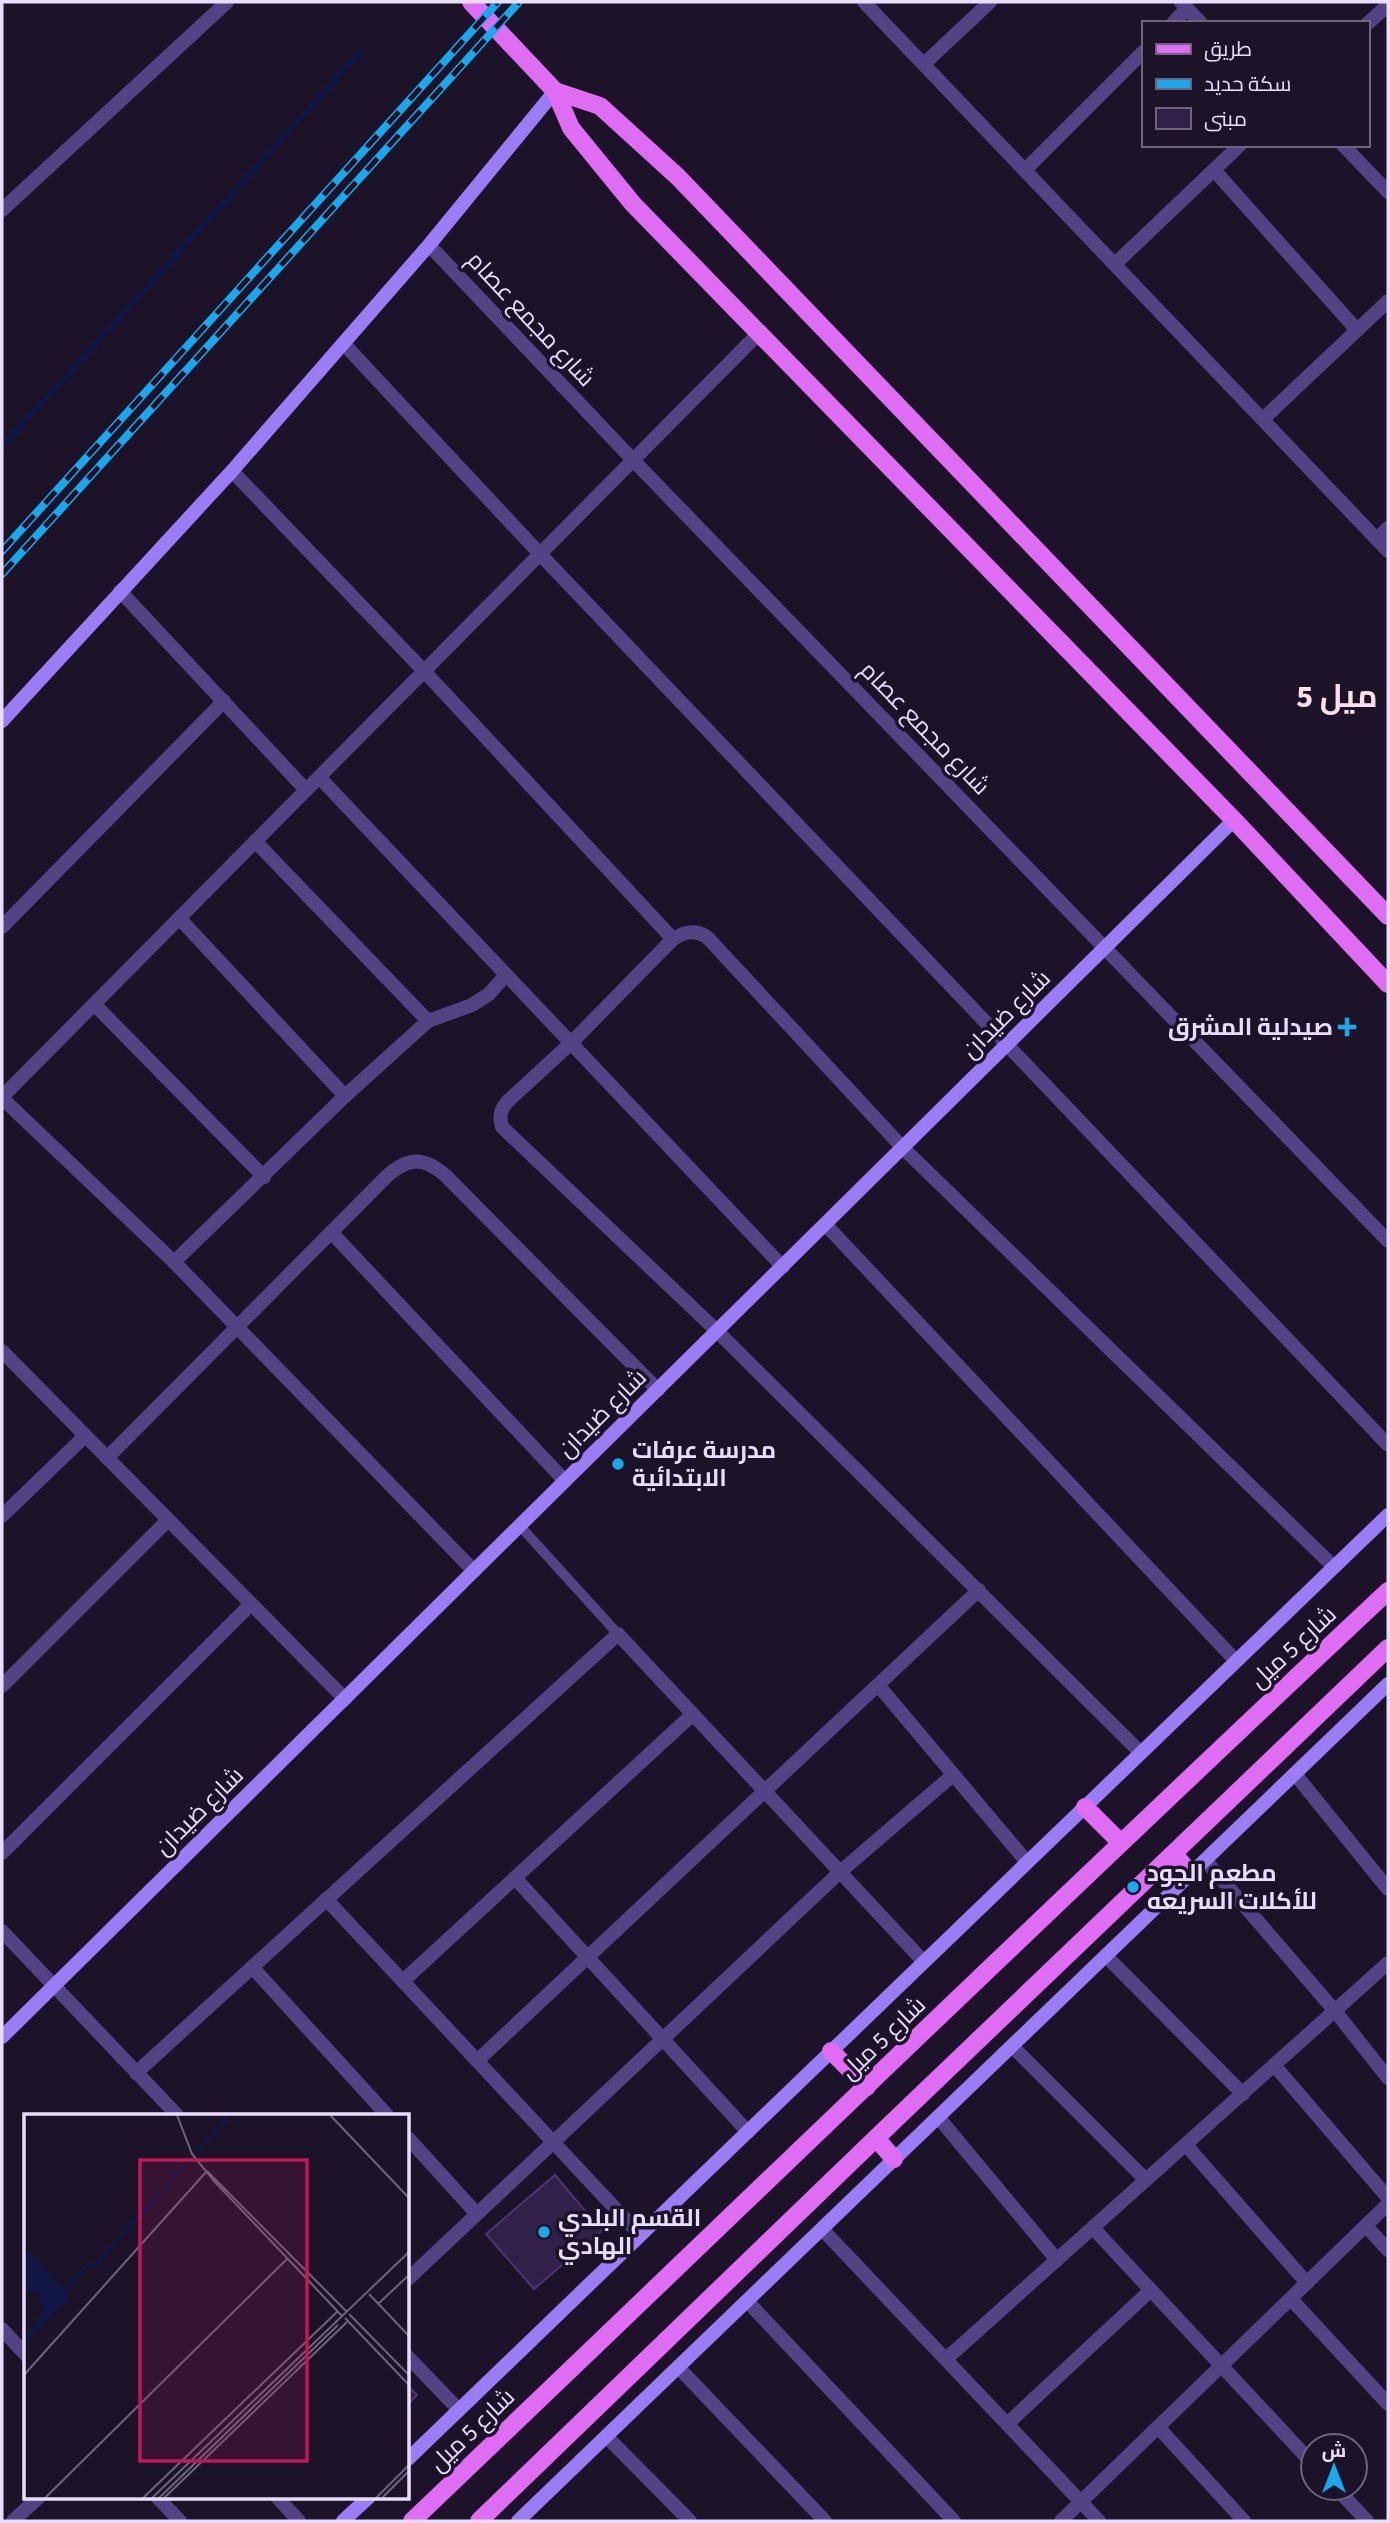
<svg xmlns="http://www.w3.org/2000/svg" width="1390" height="2523" viewBox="0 0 1390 2523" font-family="'Source Sans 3',Cairo,sans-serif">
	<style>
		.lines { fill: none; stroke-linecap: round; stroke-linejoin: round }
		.stream { stroke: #101745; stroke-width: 6 }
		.building { fill: #312048; stroke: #4e3472; stroke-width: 2 }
		.lane { stroke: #534284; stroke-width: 10 }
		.street { stroke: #534284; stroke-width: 14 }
		.secondary { stroke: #9a7cf4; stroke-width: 14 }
		.primary { stroke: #df6df3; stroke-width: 18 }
		.rail-casing { stroke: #19a8ec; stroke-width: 8 }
		.rail { stroke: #1c1329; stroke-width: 5; stroke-dasharray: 16; stroke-linecap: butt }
		.poi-dot { fill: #19a8ec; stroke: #1c1329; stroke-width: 2.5 }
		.labels { text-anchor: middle; stroke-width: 7; stroke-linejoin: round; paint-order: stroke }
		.street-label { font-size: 24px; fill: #e8ddfc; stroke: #1c1329 }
		.poi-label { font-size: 24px; font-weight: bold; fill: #e8ddfc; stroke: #1c1329; text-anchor: start }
		.district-label { font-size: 32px; font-weight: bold; fill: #fcdfeb; stroke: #1c1329 }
		.inset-river { fill: none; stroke: #101745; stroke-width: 3.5 }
		.inset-road { fill: none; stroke: #6e647d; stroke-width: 2 }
		.view { fill: #c2185b; fill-opacity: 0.15; stroke: #c2185b; stroke-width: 3.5 }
		.inset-edge { fill: none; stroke: #e8ddfc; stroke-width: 3.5 }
	</style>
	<rect width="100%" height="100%" fill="#1c1329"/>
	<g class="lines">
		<path class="stream" d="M2,447l358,-394"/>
	</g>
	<g class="building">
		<path d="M555,2175l47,56 -68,58 -48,-55z"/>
		<path d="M408,2386l9,9 -9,9z"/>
	</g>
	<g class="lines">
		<path class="lane" d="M520,1526l98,108"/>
		<g class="street">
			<path d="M864,2l524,549"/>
			<path d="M1181,2l20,21"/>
			<path d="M1173,23l14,-15"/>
			<path d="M1367,24l21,-19"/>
			<path d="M924,64l66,-62"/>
			<path d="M1343,145l45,47"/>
			<path d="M1025,170l118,-118"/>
			<path d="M1214,170l143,160"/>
			<path d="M2,210l225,-208"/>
			<path d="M429,245l204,215 755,781"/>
			<path d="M1115,264l125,-119"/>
			<path d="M343,343l197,211 848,891"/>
			<path d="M1263,419l125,-118"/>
			<path d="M232,471l192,200 249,268"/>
			<path d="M1377,539l11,-11"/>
			<path d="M120,591l186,199"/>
			<path d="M319,777l464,490"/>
			<path d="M255,841l173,180"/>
			<path d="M179,918l166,178"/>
			<path d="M2,927l222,-226"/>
			<path d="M94,1004l170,173"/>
			<path d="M2,1097l756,-763"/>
			<path d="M2,1098l172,164 300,309"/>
			<path d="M825,1224l411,437"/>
			<path d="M331,1232l234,249"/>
			<path d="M174,1262l171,-166 83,-75 44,-16 17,-11 17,-19"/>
			<path d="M2,1351l343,348"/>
			<path d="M107,1458l281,-283c21,-18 36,-18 57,0l213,215"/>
			<path d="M2,1516l83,-80"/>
			<path d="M878,1685l149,177"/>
			<path d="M2,1686l166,-166"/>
			<path d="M1141,1753l-424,-422 -215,-204c-3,-11 -2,-17 6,-26l62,-57 103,-105c12,-7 22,-10 34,-2l196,211 431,419"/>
			<path d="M1295,1774l93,115"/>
			<path d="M2,1853l249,-249"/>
			<path d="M1205,1860l130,151 53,67"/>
			<path d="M515,1878l233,254"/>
			<path d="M326,1899l314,336"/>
			<path d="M2,1931l175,184"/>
			<path d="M1106,1956l137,138"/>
			<path d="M252,1967l135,148"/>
			<path d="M403,1981l290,-267"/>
			<path d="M1012,2046l134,134"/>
			<path d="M477,2061l502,-471"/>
			<path d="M1274,2065l114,133"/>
			<path d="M136,2073l482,-439 306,328"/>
			<path d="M938,2117l119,143"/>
			<path d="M408,2138l69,76"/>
			<path d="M1186,2145l121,138"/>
			<path d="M1366,2226l22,24"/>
			<path d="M1093,2228l220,236"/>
			<path d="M822,2229l277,292"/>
			<path d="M408,2279l432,-407 113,-97"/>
			<path d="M1291,2299l97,105"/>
			<path d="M747,2301l207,220"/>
			<path d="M2,2329l24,26"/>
			<path d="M408,2357l51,53"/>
			<path d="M946,2359l442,-396"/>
			<path d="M678,2367l147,154"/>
			<path d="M1007,2424l144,-134"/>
			<path d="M1158,2427l86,94"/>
			<path d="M606,2436l84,85"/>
			<path d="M1336,2488l31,33"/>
			<path d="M157,2497l23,24"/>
			<path d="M277,2497l22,24"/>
			<path d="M13,2521l26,-24"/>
			<path d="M1061,2521l327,-317"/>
		</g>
		<g class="secondary">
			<path d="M2,721l230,-250 197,-226 126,-154"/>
			<path d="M2,2037l1232,-1217"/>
			<path d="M408,2459l980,-944"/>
			<path d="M343,2521l26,-24"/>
			<path d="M518,2521l870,-837"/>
		</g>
		<g class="primary">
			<path d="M471,2l84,89 16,37 62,76 601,616 154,164"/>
			<path d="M555,91l45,15 78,71 710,739"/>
			<path d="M1085,1807l35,35"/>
			<path d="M1174,1854l17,20"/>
			<path d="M831,2051l36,36"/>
			<path d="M876,2138l18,21"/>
			<path d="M412,2521c325,-310 648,-623 976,-930"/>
			<path d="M479,2521l397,-383 512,-490"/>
		</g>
		<defs>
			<g id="rail">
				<path d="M2,551l496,-549"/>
				<path d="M2,574l517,-572"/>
			</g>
		</defs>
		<use href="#rail" class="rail-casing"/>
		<use href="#rail" class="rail"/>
	</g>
	<g class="poi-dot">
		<path d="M1343.5 1016.5h7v7h7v7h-7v7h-7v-7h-7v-7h7z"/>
		<circle cx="618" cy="1464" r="7"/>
		<circle cx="1133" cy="1887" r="7"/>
		<circle cx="544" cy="2232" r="7"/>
	</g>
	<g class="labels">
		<g class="street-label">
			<text transform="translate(531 319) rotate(47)" y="8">شارع مجمع عصام</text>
			<text transform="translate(925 728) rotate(46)" y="8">شارع مجمع عصام</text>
			<text transform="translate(1006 1014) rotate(-45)" y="8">شارع ضيدان</text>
			<text transform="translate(602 1413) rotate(-45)" y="8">شارع ضيدان</text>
			<text transform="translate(1293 1647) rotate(-43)" y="8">شارع 5 ميل</text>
			<text transform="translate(199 1811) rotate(-45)" y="8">شارع ضيدان</text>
			<text transform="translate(883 2038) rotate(-44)" y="8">شارع 5 ميل</text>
			<text transform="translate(472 2430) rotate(-44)" y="8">شارع 5 ميل</text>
		</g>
		<g class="poi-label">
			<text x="1333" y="1035" text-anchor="end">صيدلية المشرق</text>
			<text x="632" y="1458">مدرسة عرفات<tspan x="632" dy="28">الابتدائية</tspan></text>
			<text x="1147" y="1881">مطعم الجود<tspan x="1147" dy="28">للأكلات السريعه</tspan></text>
			<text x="558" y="2226">القسم البلدي<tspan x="558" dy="28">الهادي</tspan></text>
		</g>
		<g class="district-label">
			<text x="1337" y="707">5 ميل</text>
		</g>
	</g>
	<g transform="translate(24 2114)">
		<rect width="385" height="385" fill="#1c1329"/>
		<path d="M0,131l46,51 -46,49v-14l9,-3 10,-19 -5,-14 -14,-9z" fill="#101745"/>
		<path class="inset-river" d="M172,38l34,-37M42,173l21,-21 10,-3 87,-97"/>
		<path class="inset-road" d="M153,1l15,39 22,27 128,135M306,1l79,83M183,57l140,141M345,180l40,42M354,190l31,-29M325,200l60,61M321,204l64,67M0,261l182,-203M21,384l243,-240M119,384l195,-187M128,384l257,-246M135,384l179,-173M140,384l183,-176M352,384l33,-33M358,384l27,-27"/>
		<path class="view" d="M116,46h167v301h-167z"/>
		<rect width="385" height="385" class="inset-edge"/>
	</g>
	<rect width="1390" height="2523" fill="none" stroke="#e8ddfc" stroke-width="7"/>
	<rect x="1142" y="21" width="228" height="126" fill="#1c1329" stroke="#6e647d" stroke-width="2"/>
	<rect x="1156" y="44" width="35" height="10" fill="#df6df3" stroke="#6e647d" stroke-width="2"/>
	<text x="1204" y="56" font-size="21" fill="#e8ddfc">طريق</text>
	<rect x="1156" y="79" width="35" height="10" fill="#19a8ec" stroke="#6e647d" stroke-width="2"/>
	<text x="1204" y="91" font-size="21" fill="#e8ddfc">سكة حديد</text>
	<rect x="1156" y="108" width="35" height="21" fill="#312048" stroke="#6e647d" stroke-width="2"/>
	<text x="1204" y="126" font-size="21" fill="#e8ddfc">مبنى</text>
	<g transform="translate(1334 2467)"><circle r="33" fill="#1c1329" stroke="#6e647d" stroke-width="2"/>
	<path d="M0-5L12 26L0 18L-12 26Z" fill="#19a8ec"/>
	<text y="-10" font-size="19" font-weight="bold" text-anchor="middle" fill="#e8ddfc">ش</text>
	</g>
</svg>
